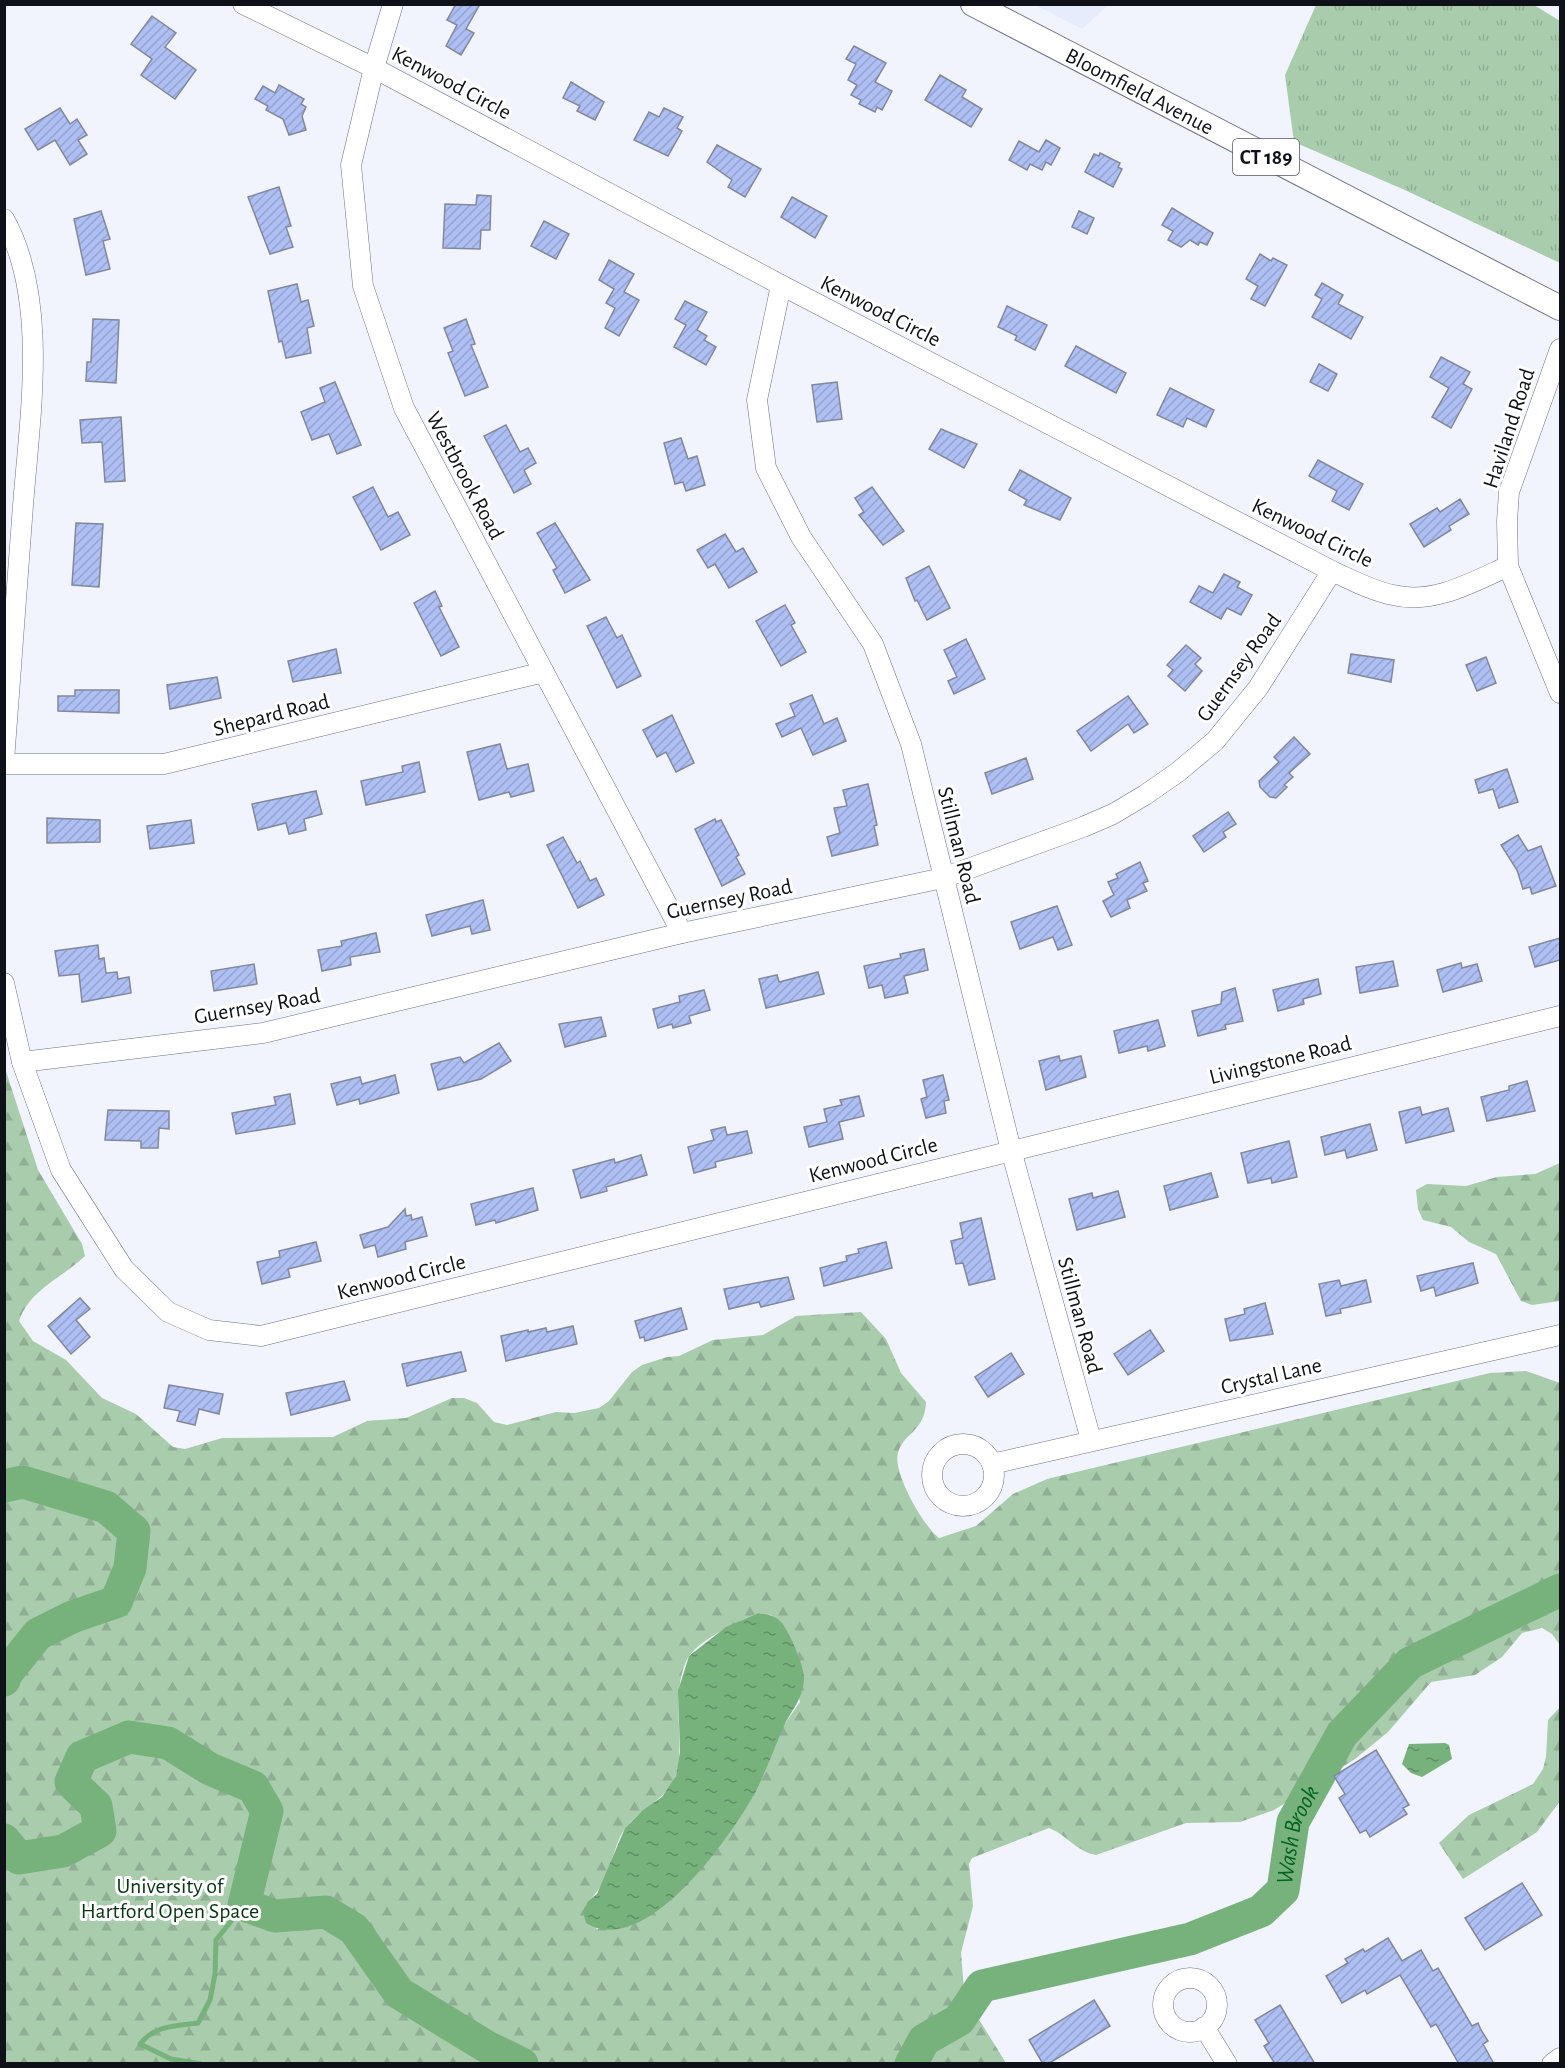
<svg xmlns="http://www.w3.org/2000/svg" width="1565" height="2068" viewBox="0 0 1565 2068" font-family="'Alegreya Sans',sans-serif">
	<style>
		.built { fill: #e7ecfd }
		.grass { fill: url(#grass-tufts) }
		.forest { fill: url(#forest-firs); fill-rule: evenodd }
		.water { fill: url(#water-ripples) }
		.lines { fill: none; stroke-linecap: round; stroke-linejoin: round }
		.stream { stroke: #77b27d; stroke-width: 5 }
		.river { stroke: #77b27d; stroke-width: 33 }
		.building { fill: url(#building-hatch); stroke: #82889b; stroke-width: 1.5 }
		.minor-casing { stroke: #6d7284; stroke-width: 21 }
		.major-casing { stroke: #6d7284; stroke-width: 26 }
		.minor { stroke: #fff; stroke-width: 20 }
		.major { stroke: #fff; stroke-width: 24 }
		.labels { text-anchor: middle; stroke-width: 6; stroke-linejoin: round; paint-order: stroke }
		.shield { fill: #fff; stroke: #57585d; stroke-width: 1.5 }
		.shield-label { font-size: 21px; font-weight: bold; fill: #0f1118 }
		.street-label { font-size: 22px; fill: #0f1118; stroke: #fff }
		.park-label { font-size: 22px; fill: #073411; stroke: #fff }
		.water-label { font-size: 24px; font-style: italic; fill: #036321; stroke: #fff }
	</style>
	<defs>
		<pattern id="grass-tufts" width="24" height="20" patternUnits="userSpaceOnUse" patternTransform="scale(1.5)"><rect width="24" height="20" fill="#a9ccac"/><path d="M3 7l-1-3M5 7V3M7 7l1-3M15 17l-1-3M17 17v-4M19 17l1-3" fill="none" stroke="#90ae93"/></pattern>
		<pattern id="forest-firs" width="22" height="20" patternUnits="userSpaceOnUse" patternTransform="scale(1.5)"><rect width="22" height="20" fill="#a9ccac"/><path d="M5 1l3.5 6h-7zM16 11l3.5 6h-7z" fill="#90ae93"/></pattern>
		<pattern id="water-ripples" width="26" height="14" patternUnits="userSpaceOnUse" patternTransform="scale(1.5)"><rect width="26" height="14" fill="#77b27d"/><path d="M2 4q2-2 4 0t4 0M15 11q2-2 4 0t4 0" fill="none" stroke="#608f65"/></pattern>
		<pattern id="building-hatch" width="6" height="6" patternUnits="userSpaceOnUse" patternTransform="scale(1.5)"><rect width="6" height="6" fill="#aebff4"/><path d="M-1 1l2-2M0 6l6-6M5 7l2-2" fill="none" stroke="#94a3d0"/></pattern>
	</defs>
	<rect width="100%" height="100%" fill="#f1f4fc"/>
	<path class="built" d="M1035,5h73l-26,24z"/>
	<path class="grass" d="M1316,5h218l26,16v242l-153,-72 -113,-49 -9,-67z"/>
	<g class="forest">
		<path d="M4,1065l34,105 44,74 3,12c-23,22 -55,33 -66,65l14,20 33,19 36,38 34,16 37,33 12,2 37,-11 111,-1 34,-16 39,-3 46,-20h12l13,5 17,19 13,3 49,-13 18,1 25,-5 10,-7 23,-29 10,-7 25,-8 12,-1 34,-16 50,-5 33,-19 65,-4 25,27 15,34 25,29c-1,30 -23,31 -28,51 -6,19 26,74 41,85l37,-12 37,-32 34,-15 443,-106 36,-2 34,12v262l-8,-11 -10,-6 -20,5 -20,24 -27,18 -44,7 -43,50 -33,27 -81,51 -34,12 -54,1 -90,32c-19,-3 -29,-20 -47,-27l-77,30 -3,6 4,42 -12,47 3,37 14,28 28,45h-1001zM758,1613l13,2 10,7 19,80 -14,20 -189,208 -9,-29c20,-16 22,-42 32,-64 12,-26 43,-33 55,-59 6,-15 4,-35 4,-50 -1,-21 -2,-53 10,-72 12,-17 51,-36 69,-43z"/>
		<path d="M1560,1163v138l-28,4 -11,-4 -25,-47 -27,-12 -18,-15 -28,-7 -5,-11 -2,-19 11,-6 39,2 31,-9 38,-3z"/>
		<path d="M1560,1707v94l-23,31 -74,47 -24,-36 30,-28 64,-31 10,-15 3,-12 2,-37z"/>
	</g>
	<g class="water">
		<path d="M758,1613c8,1 16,2 22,8 8,7 25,46 24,58 -1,21 -13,31 -21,49 -9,21 -17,43 -27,63 -24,44 -110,169 -170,132l-3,-11 5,-11 9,-7 28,-66 18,-18 19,-13 14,-21 4,-24 -2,-61 11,-35 37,-29z"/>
		<path d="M1445,1743l4,2 3,14 -30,18 -11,-4 -9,-9 7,-20z"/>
	</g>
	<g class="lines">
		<path class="stream" d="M201,2064l-30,-5 -31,-15c15,-19 35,-18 58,-21l12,-23 5,-26 1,-34 28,-35"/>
		<g class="river">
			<path d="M4,1486l19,-4 83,25 28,24 -4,37 -14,34 -44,15 -34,17 -32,40 -2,6"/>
			<path d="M4,1840l15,18 44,-7 37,-20 -4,-25 -25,-24 11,-25 47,-20 39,6 42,26 43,18 14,24 -23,94 31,11 51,-4 28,17 45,64 88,54 35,17"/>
			<path id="s1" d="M911,2064l13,-24 35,-20 23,-34 208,-47 71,-28 22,-21 10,-68 49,-88 68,-71 150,-73"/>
		</g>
	</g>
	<g class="building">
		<path d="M456,4h24l-14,25 8,4 -13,22 -15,-9 11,-21 -10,-5z"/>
		<path d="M152,16l24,17 -11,14 31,23 -21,29 -34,-24 11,-16 -21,-15z"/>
		<path d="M854,46l32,17 -11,19 17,9 -10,19 -5,-3 -2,5 -16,-8 2,-4 -10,-5 6,-10 -9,-5 8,-16 -10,-5z"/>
		<path d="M940,75l26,15 -4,7 20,12 -11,18 -46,-27z"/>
		<path d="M571,82l33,20 -9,18 -18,-9 3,-5 -17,-8z"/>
		<path d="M279,85l25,14 -3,5 5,3 -4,9 4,14 -17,5 -6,-16 -17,-9 2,-4 -13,-7 8,-13 12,7z"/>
		<path d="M60,108l10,16 7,-5 10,16 -9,5 9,14 -17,11 -15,-25 -17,10 -13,-21z"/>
		<path d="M664,108l19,9 -6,11 5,3 -14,25 -34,-16 15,-28 10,5z"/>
		<path d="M1046,140l14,8 -9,17 -5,-3 -4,8 -12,-6 -3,6 -18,-10 10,-19 20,11z"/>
		<path d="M717,145l44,24 -16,28 -17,-10 4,-7 -25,-18z"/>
		<path d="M1100,153l20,10 -2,4 4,2 -9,18 -28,-15 9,-18 5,2z"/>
		<path d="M279,187l12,39 -5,1 7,20 -23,7 -22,-57z"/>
		<path d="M477,195l14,1 -1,34h-9l-1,19 -37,-1 2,-44 31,1z"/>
		<path d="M792,197l35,19 -12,22 -34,-21z"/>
		<path d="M1172,208l41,25 -6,12 -7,-3 -2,3 -8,-5 -9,7 -13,-7 5,-9 -11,-6z"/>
		<path d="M101,211l9,28 -7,2 7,28 -24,6 -12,-56z"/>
		<path d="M1079,211l15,7 -7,16 -15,-7z"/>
		<path d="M544,221l25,13 -13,25 -25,-13z"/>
		<path d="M1260,254l11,7 2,-3 14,7 -22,41 -14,-7 7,-13 -12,-7z"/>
		<path d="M609,260l25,14 -10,18 15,8 -20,36 -14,-8 10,-20 -9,-5 8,-14 -15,-9z"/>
		<path d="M1322,283l21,12 -5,9 25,13 -12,22 -39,-22 10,-18 -7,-4z"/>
		<path d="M297,284l4,18 7,-2 6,26 -7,2 4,25 -25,5 -4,-17 -3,1 -11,-51z"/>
		<path d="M685,301l22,11 -10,18 10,6 -3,4 12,7 -10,18 -32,-18 12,-22 -11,-6z"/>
		<path d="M1007,306l40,19 -12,25 -20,-10 2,-4 -19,-9z"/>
		<path d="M93,319l26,1 -3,63 -30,-2 1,-19h4z"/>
		<path d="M466,319l9,25 -4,1 17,42 -23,9 -17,-43 5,-2 -9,-23z"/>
		<path d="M1076,346l50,27 -10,20 -51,-27z"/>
		<path d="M1441,357l29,15 -7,12 9,5 -21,39 -19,-11 17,-29 -19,-11z"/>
		<path d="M1319,364l18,10 -9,17 -18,-9z"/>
		<path d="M335,382l26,63 -24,9 -8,-20 -17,6 -11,-28 24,-10 -5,-14z"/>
		<path d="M837,382l5,37 -25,3 -5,-37z"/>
		<path d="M1170,388l44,22 -8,17 -19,-9 -4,9 -26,-12z"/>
		<path d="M121,417l4,64 -20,1 -3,-40 -20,1 -2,-23z"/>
		<path d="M506,425l14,27 8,-4 8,15 -12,7 7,14 -17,9 -30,-57z"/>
		<path d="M941,429l36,15 -13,24 -35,-19z"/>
		<path d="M681,438l7,21 9,-3 8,29 -19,6 -3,-9 -8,2 -11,-41z"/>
		<path d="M1318,460l45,24 -14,26 -17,-9 5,-10 -28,-15z"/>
		<path d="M1020,470l51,28 -11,22 -36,-15 3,-5 -18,-10z"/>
		<path d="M373,487l15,30 10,-5 12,23 -29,15 -28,-53z"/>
		<path d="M872,487l32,44 -21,14 -24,-30 5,-3 -9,-14z"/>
		<path d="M1460,499l9,15 -20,12 2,4 -27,17 -14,-23 27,-16 3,4z"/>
		<path d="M76,523l27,1 -4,63 -27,-2z"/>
		<path d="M555,523l35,57 -25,13 -12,-23 4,-2 -20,-35z"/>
		<path d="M725,534l11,18 7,-4 14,24 -28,16 -14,-24 -7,4 -11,-18z"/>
		<path d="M929,566l21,42 -23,12 -10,-20 -2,1 -9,-23z"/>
		<path d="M1224,574l16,8 -3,5 15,8 -11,20 -14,-7 -6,11 -31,-17 9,-16 14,7z"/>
		<path d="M435,591l7,15 -3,1 20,40 -18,9 -27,-53z"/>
		<path d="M785,605l10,18 -4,2 15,27 -25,14 -25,-45z"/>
		<path d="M606,617l11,21 5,-3 19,41 -24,12 -30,-62z"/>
		<path d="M966,639l19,40 -31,15 -6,-13 9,-4 -13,-27z"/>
		<path d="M1186,645l15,13 -6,6 7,7 -17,20 -17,-15 5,-6 -6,-5z"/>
		<path d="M336,649l5,24 -48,9 -5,-21z"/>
		<path d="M1351,654l43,6 -3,22 -43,-9z"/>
		<path d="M1486,657l10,26 -19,8 -11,-26z"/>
		<path d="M217,677l4,21 -51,11 -3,-24z"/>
		<path d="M75,690h44v23l-61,-2v-15h17z"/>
		<path d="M812,695l12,29 13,-6 9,23 -33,14 -12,-27 -19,9 -6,-13 19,-8 -5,-12z"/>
		<path d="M1128,696l20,28 -14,9 -6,-9 -37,27 -14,-20z"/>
		<path d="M672,715l22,48 -18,9 -10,-20 -9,5 -14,-27z"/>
		<path d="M1294,737l16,17 -21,19 4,4 -9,8 3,2 -11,11 -6,-1 -10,-10 -1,-6 20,-19 -5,-5z"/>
		<path d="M500,744l7,25 21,-5 6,27 -23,6 -2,-5 -30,8 -12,-48z"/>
		<path d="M1026,758l7,21 -41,15 -7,-21z"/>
		<path d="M419,762l6,30 -59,13 -5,-24 42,-9 -1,-6z"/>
		<path d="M1507,769l11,33 -19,6 -6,-19 -14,4 -4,-13z"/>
		<path d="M868,784l9,41 -3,1 4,19 -46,11 -5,-19 13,-4 -6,-25 13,-2 -4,-16z"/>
		<path d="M316,791l6,23 -18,5 2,11 -17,4 -3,-11 -28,7 -6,-26z"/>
		<path d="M1228,812l8,12 -13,8 3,5 -22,15 -11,-16z"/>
		<path d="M47,818l53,2v22l-53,1z"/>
		<path d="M715,819l1,3 5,-2 18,35 -3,2 9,17 -23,12 -27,-57z"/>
		<path d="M191,820l3,23 -44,6 -3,-23z"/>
		<path d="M1518,835l10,16 13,-5 15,40 -24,8 -2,-7 -7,2 -6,-19 -16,-25z"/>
		<path d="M563,837l14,26 3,-2 10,20 6,-3 8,17 -26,13 -31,-63z"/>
		<path d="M1140,862l8,19 -5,2 4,8 -20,9 3,8 -19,9 -8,-16 11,-6 -6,-13 10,-4 -2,-4z"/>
		<path d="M483,900l7,30 -18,4 -2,-8 -38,10 -6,-21z"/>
		<path d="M1057,906l15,39 -14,5 -5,-13 -33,12 -9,-27z"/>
		<path d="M376,933l4,19 -30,5 1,8 -29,6 -4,-21 24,-4 -1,-5z"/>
		<path d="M1560,938v22l-25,7 -6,-20z"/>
		<path d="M98,945l1,14 5,-1 2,15 11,-1 1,7 11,-2 2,16 -49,9 -3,-28 -20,2 -4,-25z"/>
		<path d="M924,949l4,21 -24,6 4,17 -23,5 -3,-13 -13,3 -5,-22 37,-8 -1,-4z"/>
		<path d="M1393,961l5,25 -38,7 -4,-26z"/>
		<path d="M1461,963l1,5 15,-4 5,17 -39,11 -6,-22z"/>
		<path d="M254,964l3,20 -43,7 -3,-20z"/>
		<path d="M818,972l6,22 -58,14 -7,-29 18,-4 2,7z"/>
		<path d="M1318,979l3,15 -18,5 1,5 -26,7 -5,-21z"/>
		<path d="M1235,988l8,33 -18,4 1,4 -28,7 -6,-25 29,-7 1,-12z"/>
		<path d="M704,990l6,20 -21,6 2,7 -18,5 -1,-4 -14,4 -5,-19 27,-7 -1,-6z"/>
		<path d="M601,1017l5,19 -41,11 -6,-23z"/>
		<path d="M1158,1020l7,26 -17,5 -1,-5 -28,7 -5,-22z"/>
		<path d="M499,1043l12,18 -30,18 -43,11 -7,-26 29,-7 4,6z"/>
		<path d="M1059,1056l1,5 21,-5 5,21 -40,13 -7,-29z"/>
		<path d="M395,1075l4,18 -39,11 -1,-5 -22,6 -6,-21 29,-7 2,7z"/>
		<path d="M943,1075l6,25 -5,1 2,12 -20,5 -5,-19 6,-2 -4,-17z"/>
		<path d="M1527,1081l8,30 -48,10 -6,-24 28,-7v-4z"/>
		<path d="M290,1094l5,30 -59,10 -4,-21 44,-8 -2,-8z"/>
		<path d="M859,1096l5,20 -25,6 4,17 -34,8 -5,-20 23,-5 -3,-13 18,-4 -2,-5z"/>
		<path d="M1420,1107l2,8 26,-7 6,23 -48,12 -7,-31z"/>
		<path d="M108,1110l61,1v18l-10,-1 -1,20h-17v-7l-36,-1z"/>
		<path d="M1370,1124l7,26 -30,8 -2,-8 -20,5 -4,-18z"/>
		<path d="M725,1127l2,8 20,-4 5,22 -37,9 1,5 -22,6 -6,-26 26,-7 -3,-10z"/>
		<path d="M1289,1141l8,36 -25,6 -1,-5 -23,5 -7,-30z"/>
		<path d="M641,1155l6,20 -41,12 1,4 -26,7 -8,-28 41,-11 1,4z"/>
		<path d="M1211,1173l7,24 -48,13 -6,-24z"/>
		<path d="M533,1188l5,22 -42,13 -1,-3 -19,5 -5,-21z"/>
		<path d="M1118,1191l7,26 -48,13 -8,-31 23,-6 1,5z"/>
		<path d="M405,1209l1,7 5,-1 1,5 10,-3 5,19 -22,6 1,7 -28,8 -3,-12 -11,3 -4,-13 28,-8z"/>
		<path d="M981,1218l14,61 -26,6 -6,-22 -7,1 -5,-23 12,-3 -3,-15z"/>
		<path d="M316,1242l5,19 -33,8 2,8 -28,7 -5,-22 23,-5 -1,-6z"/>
		<path d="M886,1242l6,26 -68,18 -4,-18 27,-7 -1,-5 13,-3 -1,-4z"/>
		<path d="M1473,1263l5,20 -42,13 -2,-9 -13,4 -4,-15z"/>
		<path d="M788,1277l6,22 -33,8 -2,-5 -30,7 -5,-20z"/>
		<path d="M1339,1280l2,6 25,-6 5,22 -31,7 1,4 -15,3 -7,-32z"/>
		<path d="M80,1298l10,11 -14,11 14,17 -19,17 -23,-28z"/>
		<path d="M1265,1303l8,31 -43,7 -5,-22 20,-5 -1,-5z"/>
		<path d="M681,1308l6,21 -42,12 -1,-4 -4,1 -5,-17z"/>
		<path d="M573,1326l4,18 -71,17 -5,-25 27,-6v2l18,-4 1,4z"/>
		<path d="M1150,1330l14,21 -36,24 -14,-21z"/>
		<path d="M461,1352l5,19 -59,15 -5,-22z"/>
		<path d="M1011,1353l13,21 -36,23 -13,-20z"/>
		<path d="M344,1381l6,19 -59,15 -5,-22z"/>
		<path d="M169,1385l54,9 -4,20 -20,-5 -4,16 -18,-4 3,-10 -16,-3z"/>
		<path d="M1376,1750l33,55 -6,3 4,6 -37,23 -4,-7 -6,3 -21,-35 6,-4 -11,-18z"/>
		<path d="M1522,1883l20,32 -57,35 -20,-32z"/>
		<path d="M1388,1938l14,23 19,-11 12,21 5,-3 34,58 6,-3 3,7 7,11 -5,3 11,20h-35l-23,-40 -5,3 -31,-52 -33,19 -2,-4 -23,13 -16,-27 22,-13 -3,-4 18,-10 2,3z"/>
		<path d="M1094,2000l16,26 -62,38h-5l-14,-24z"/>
		<path d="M1280,2005l35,59h-40l-11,-18 5,-3 -14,-23z"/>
	</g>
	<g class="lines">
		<defs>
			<g id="minor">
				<path d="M243,4l131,64 407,217 551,286c20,9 40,20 61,24 40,10 80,-13 115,-29"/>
				<path d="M393,4l-19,64 -23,97 12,121 41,122 278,525"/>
				<path d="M4,219c47,83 24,208 18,300 -6,81 -12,161 -18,242"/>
				<path d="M781,285l-24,115 9,68 35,69 72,107 38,100 100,406 80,290"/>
				<path d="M1560,349l-51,143 -2,29 1,45 52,127"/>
				<path d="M4,764h160l380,-92"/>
				<path d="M4,983l18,79 39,108 63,99 44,43 41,18 52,6 1299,-320"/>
				<path d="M22,1062l241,-29 419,-100 261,-55 140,-51 30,-13 32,-19 33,-23 37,-31 43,-53 74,-117"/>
				<circle cx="963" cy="1475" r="31"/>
				<path d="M992,1464l568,-129"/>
				<circle cx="1190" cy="2005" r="27"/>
				<path d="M1204,2027l23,37"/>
				<path d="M1552,2064l8,-6"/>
			</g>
			<g id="major">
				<path id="s2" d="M973,4l587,304"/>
			</g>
		</defs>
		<use href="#minor" class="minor-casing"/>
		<use href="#major" class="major-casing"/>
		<use href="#minor" class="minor"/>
		<use href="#major" class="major"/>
	</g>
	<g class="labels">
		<rect class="shield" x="1233" y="139" width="66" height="36" rx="4.5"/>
		<g class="shield-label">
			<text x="1266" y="164">CT 189</text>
		</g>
		<g class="street-label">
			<text transform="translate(452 82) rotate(28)" y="8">Kenwood Circle</text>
			<text dy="8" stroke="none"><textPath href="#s2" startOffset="188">Bloomfield Avenue</textPath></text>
			<text transform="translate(881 310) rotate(27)" y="8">Kenwood Circle</text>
			<text transform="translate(1508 428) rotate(-72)" y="8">Haviland Road</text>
			<text transform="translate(466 475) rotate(62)" y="8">Westbrook Road</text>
			<text transform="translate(1313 532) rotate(26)" y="8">Kenwood Circle</text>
			<text transform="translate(1238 667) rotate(-54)" y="8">Guernsey Road</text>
			<text transform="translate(271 714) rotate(-14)" y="8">Shepard Road</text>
			<text transform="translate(960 845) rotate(76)" y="8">Stillman Road</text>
			<text transform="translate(729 898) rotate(-12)" y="8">Guernsey Road</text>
			<text transform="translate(257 1005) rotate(-10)" y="8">Guernsey Road</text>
			<text transform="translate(1280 1059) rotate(-14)" y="8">Livingstone Road</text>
			<text transform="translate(873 1159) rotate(-14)" y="8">Kenwood Circle</text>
			<text transform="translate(401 1276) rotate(-14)" y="8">Kenwood Circle</text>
			<text transform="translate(1081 1315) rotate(75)" y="8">Stillman Road</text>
			<text transform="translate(1271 1375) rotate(-13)" y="8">Crystal Lane</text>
		</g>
		<g class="park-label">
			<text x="170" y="1893">University of<tspan x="170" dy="25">Hartford Open Space</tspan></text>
		</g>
		<g class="water-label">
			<text dy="8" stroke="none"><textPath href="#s1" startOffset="486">Wash Brook</textPath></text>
		</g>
	</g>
	<rect width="1565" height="2068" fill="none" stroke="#0f1118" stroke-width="12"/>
</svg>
